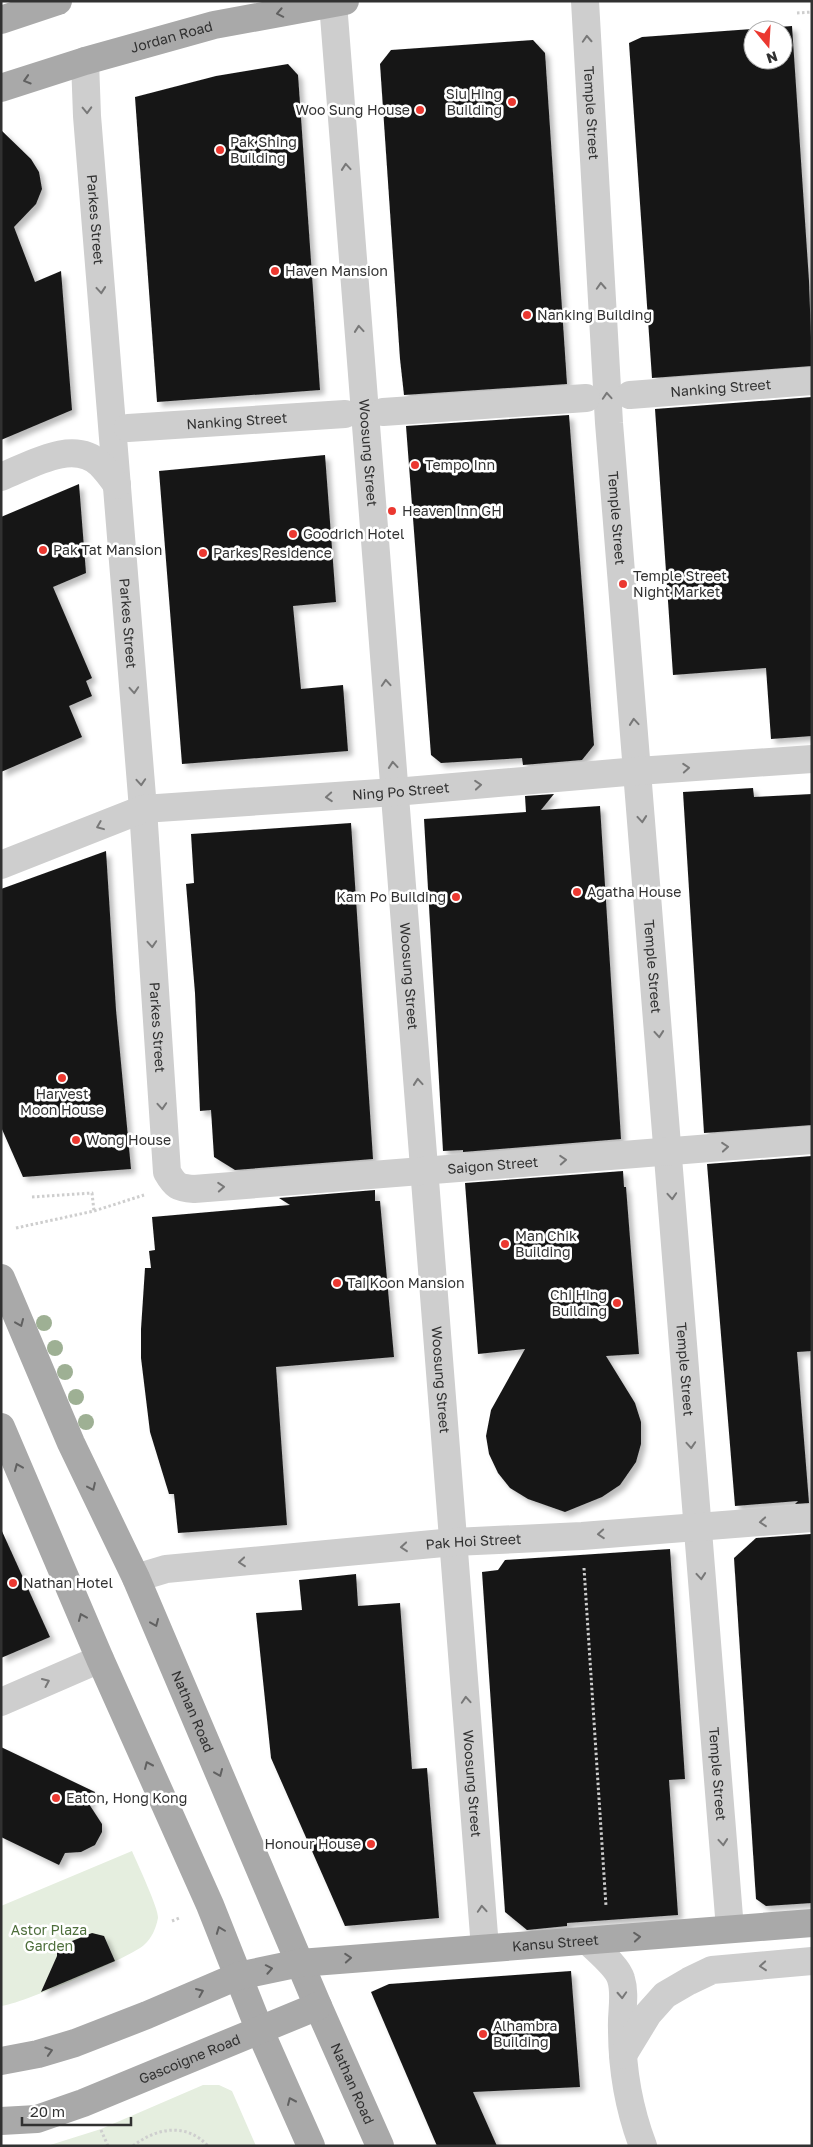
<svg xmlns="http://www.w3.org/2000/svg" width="813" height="2147" viewBox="0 0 813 2147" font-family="'Golos Text',sans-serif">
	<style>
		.green { fill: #e5eedf }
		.building { fill: #181818; fill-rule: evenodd; filter: url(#shadow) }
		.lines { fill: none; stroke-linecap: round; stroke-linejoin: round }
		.path { stroke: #cecece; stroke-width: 3; stroke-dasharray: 2.5 2.5; stroke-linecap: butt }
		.minor { stroke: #cecece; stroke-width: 28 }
		.major { stroke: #a9a9a9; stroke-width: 28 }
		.tree { fill: #9eb094 }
		.oneway { stroke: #616161 }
		.oneway2 { stroke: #787878 }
		.poi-dot { fill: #eb3830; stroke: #fff; stroke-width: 2 }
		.labels { text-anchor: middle; stroke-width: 5; stroke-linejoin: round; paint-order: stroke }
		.street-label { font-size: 14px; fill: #313131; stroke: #fff }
		.poi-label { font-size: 14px; fill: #313131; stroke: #fff; text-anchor: start }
		.park-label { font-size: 14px; fill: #4e6f3c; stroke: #fff }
	</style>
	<defs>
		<filter id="shadow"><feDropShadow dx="4.5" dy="4.5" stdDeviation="2.5" flood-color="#0004"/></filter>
	</defs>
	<rect width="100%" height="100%" fill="#fff"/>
	<g class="green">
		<path d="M132,1851c5,12 27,58 26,67 -2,10 -6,20 -14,27 -13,12 -125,60 -143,61v-100z"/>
		<path d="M203,2085h16l13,6 24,55h-209l54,-17z"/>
	</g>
	<g class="building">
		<path d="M792,26l17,255 3,85 -160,12 -23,-335 13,-6zM753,30h30v30h-30z"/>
		<path d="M533,40l12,13 22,331 -163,11 -4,-36 -20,-295 11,-14z"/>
		<path d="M288,64l10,11 22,315 -163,12 -22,-305 81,-21z"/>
		<path d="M1,130l30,29 8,13 3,17 -6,15 -22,23 21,55 26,-11 11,139 -71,30z"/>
		<path d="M812,397v339l-41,3 -5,-71 -93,7 -18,-266z"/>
		<path d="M569,415l25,330 -12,15 -59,5 -1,-7 -81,5 -10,-8 -25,-329z"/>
		<path d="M325,455l11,147 -43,4 8,83 42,-4 5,66 -166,13 -23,-293z"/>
		<path d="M79,484l7,89 -33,14 39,91 -6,3 6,15 -23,10 13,31 -81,35v-255z"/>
		<path d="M753,788l1,9 58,-3v331l-108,8 -21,-341z"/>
		<path d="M554,794l-13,16 59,-4 21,333 -158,13v-2l-20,1 -19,-332 102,-7 -1,-16z"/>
		<path d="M351,823l22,336 -138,11 -21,-13 -3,-47 -11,1 -5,-118 -9,-109 8,-1 -3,-49z"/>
		<path d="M106,851l10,159 15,159 -108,8 -22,-50v-238z"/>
		<path d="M812,1156v195l-15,1 12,151 -14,1 3,-3 -63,5 -28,-342z"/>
		<path d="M623,1171l1,16h2l13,167 -33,2 29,47 6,19v22l-5,18 -16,23 -18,12 -37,15 -37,-13 -18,-11 -12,-15 -9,-19 -3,-18 5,-26 34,-61 -47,5 -13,-171z"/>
		<path d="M375,1190v11h5l14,156 -118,10 11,158 -109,8 -4,-39h-5l-19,-62 -9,-74v-29l4,-61h6l-2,-17 6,-1 -3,-33 138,-12 -11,-7z"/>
		<path d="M1,1529l49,108 -49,21z"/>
		<path d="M811,1534l1,369 -46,3 -10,-7 -22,-341 22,-20z"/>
		<path d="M670,1549l15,230 -16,1 9,135 -111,8v3l-40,4 -22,-18 -23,-340 16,-2 7,-10z"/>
		<path d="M356,1574l2,32 42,-3 12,166 15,-1 12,150 -94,8 -74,-168 -15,-145 46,-3 -3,-30z"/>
		<path d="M1,1747l94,45 -6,12 13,20v8l-7,13 -14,7 -16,1 -6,12 -58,-28z"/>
		<path d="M92,1933l12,3 11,25 -74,31 16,-36v-9z"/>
		<path d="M571,1971l9,116 -107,5 24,54h-60l-66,-154 18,-8z"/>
	</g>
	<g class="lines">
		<g class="path">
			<path d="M797,13l15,-1"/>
			<path d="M32,1197l60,-4 2,18"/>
			<path d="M16,1228l78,-17 50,-16"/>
			<path d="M584,1568l22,338"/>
			<path d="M172,1921l7,-3"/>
			<path d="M101,2130l7,16"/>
			<path d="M133,2146c23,-18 53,-24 75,0"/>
		</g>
		<g class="minor">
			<path id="s1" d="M585,1l24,422 121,1506"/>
			<path id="s2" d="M333,3l152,1945"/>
			<path id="s3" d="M85,61l2,55 56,693 24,363c8,14 11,16 27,17l618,-49"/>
			<path id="s4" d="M630,395l182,-14"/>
			<path d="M383,412l203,-14"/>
			<path id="s5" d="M128,428l217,-14"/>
			<path d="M1,477c28,-11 72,-39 99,-13 6,6 12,14 17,21"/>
			<path id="s6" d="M1,865l142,-56 252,-17 243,-21 174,-12"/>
			<path id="s7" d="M136,1578l30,-9 288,-27 128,-6 230,-18"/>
			<path d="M1,1702l99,-43"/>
			<path d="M588,1941c9,9 30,26 33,38 5,16 0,34 1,50 0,39 7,80 21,117"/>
			<path d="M623,2055l25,-41 17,-19 24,-14 23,-11 100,-9"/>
		</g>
		<g class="major">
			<path d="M1,20l57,-19"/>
			<path id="s8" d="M1,88l84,-27 129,-36 131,-24"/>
			<path id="s9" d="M1,1278l70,165 65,135 182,428 62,140"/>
			<path d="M1,1427l99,232 110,246 50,126 51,115"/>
			<path id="s10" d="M1,2061l37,-7 37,-11 72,-28 91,-39 62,-13 512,-40"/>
			<path id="s11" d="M1,2121l36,-2 46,-16 235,-97"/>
		</g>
	</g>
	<g class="tree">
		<circle cx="44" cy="1323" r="8"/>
		<circle cx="55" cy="1348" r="8"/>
		<circle cx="65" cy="1372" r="8"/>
		<circle cx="76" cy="1397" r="8"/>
		<circle cx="86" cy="1422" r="8"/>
	</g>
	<defs><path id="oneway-chevron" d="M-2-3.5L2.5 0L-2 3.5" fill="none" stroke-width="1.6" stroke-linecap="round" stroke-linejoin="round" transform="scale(1.25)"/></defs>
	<g class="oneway">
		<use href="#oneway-chevron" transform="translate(280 13) rotate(169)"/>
		<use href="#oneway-chevron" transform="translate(27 80) rotate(163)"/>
		<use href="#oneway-chevron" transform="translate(20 1323) rotate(67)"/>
		<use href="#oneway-chevron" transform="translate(18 1467) rotate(-113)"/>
		<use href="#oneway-chevron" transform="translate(92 1487) rotate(65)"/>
		<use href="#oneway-chevron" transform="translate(82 1617) rotate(-113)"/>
		<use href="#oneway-chevron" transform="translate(155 1623) rotate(67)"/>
		<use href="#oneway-chevron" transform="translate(148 1765) rotate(-114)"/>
		<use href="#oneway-chevron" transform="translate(219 1773) rotate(67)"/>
		<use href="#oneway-chevron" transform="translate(220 1930) rotate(-111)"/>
		<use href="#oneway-chevron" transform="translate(637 1937) rotate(-5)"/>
		<use href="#oneway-chevron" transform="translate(348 1958) rotate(-4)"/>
		<use href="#oneway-chevron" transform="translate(269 1969) rotate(-11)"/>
		<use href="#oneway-chevron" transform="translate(200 1992) rotate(-23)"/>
		<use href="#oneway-chevron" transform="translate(49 2051) rotate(-17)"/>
		<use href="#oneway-chevron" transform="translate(291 2101) rotate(-114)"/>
	</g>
	<g class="oneway2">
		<use href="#oneway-chevron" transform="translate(587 39) rotate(-93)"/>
		<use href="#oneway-chevron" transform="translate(87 110) rotate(88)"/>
		<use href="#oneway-chevron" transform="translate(346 167) rotate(-95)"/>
		<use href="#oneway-chevron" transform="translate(601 286) rotate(-93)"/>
		<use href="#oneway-chevron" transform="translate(101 290) rotate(85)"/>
		<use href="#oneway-chevron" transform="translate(359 329) rotate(-95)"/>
		<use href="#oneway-chevron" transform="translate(607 396) rotate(-94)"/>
		<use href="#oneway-chevron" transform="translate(386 683) rotate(-94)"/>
		<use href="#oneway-chevron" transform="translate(134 690) rotate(86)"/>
		<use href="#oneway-chevron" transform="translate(634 722) rotate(-95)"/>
		<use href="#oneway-chevron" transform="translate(393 765) rotate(-95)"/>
		<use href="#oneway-chevron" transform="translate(686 768) rotate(-4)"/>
		<use href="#oneway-chevron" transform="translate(141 782) rotate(86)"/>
		<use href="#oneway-chevron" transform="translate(478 785) rotate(-5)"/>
		<use href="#oneway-chevron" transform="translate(329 797) rotate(176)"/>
		<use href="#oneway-chevron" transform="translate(642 819) rotate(85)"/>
		<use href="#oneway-chevron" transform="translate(100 826) rotate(158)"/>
		<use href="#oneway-chevron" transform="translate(152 944) rotate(86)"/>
		<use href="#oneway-chevron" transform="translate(659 1034) rotate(85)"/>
		<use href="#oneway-chevron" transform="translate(418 1082) rotate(-95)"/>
		<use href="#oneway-chevron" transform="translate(162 1106) rotate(86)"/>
		<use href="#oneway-chevron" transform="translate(725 1147) rotate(-5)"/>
		<use href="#oneway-chevron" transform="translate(563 1160) rotate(-4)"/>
		<use href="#oneway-chevron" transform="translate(221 1187) rotate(-4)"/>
		<use href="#oneway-chevron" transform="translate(672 1196) rotate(86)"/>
		<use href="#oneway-chevron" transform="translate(691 1445) rotate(86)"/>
		<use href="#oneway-chevron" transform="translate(763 1522) rotate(175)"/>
		<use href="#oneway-chevron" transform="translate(601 1534) rotate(176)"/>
		<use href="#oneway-chevron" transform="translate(404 1547) rotate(175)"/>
		<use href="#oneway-chevron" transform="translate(242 1562) rotate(175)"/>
		<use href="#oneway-chevron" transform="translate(701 1576) rotate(85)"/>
		<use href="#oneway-chevron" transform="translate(46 1682) rotate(-24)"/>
		<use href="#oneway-chevron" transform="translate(466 1700) rotate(-94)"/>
		<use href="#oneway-chevron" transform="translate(723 1842) rotate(85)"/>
		<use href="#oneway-chevron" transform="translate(482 1909) rotate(-94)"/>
		<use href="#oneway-chevron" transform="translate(763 1966) rotate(175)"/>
		<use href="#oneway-chevron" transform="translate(622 1995) rotate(87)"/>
	</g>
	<g class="poi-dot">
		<circle cx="512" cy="102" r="5"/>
		<circle cx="420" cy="110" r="5"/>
		<circle cx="220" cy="150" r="5"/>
		<circle cx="275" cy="271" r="5"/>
		<circle cx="527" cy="315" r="5"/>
		<circle cx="415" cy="465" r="5"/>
		<circle cx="392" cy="511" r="5"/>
		<circle cx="293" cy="534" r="5"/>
		<circle cx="43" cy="550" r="5"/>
		<circle cx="203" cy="553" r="5"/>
		<circle cx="623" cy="584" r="5"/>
		<circle cx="577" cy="892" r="5"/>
		<circle cx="456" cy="897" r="5"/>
		<circle cx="62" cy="1078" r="5"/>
		<circle cx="76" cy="1140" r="5"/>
		<circle cx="505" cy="1244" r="5"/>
		<circle cx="337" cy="1283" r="5"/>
		<circle cx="617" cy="1303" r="5"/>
		<circle cx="13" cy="1583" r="5"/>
		<circle cx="56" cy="1798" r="5"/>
		<circle cx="371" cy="1844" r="5"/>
		<circle cx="483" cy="2034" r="5"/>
	</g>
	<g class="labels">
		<g class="street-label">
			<text dy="5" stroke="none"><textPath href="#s8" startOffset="178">Jordan Road</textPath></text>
			<text dy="5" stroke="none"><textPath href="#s1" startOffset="112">Temple Street</textPath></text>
			<text dy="5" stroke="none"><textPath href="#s3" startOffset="159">Parkes Street</textPath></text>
			<text dy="5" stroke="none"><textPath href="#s4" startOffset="91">Nanking Street</textPath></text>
			<text dy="5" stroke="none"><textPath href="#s5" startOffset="109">Nanking Street</textPath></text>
			<text dy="5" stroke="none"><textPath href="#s2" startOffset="451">Woosung Street</textPath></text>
			<text dy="5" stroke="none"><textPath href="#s1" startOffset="518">Temple Street</textPath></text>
			<text dy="5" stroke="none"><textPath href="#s3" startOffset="564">Parkes Street</textPath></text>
			<text dy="5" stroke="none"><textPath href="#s6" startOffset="411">Ning Po Street</textPath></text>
			<text dy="5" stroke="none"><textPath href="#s1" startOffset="968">Temple Street</textPath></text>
			<text dy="5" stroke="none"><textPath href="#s2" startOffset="976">Woosung Street</textPath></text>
			<text dy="5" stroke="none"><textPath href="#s3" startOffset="969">Parkes Street</textPath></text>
			<text dy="5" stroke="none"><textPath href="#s3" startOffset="1448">Saigon Street</textPath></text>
			<text dy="5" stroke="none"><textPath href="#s1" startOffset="1372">Temple Street</textPath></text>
			<text dy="5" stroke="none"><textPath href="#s2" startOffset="1381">Woosung Street</textPath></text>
			<text dy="5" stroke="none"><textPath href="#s7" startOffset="340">Pak Hoi Street</textPath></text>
			<text dy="5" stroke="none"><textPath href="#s9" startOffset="474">Nathan Road</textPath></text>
			<text dy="5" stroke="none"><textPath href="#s1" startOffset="1778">Temple Street</textPath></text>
			<text dy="5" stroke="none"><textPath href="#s2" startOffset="1786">Woosung Street</textPath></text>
			<text dy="5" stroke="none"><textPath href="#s10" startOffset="572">Kansu Street</textPath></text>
			<text dy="5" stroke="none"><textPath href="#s11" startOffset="200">Gascoigne Road</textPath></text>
			<text dy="5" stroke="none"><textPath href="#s9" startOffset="879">Nathan Road</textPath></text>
		</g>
		<g class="poi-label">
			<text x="502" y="99" text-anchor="end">Siu Hing<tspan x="502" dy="16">Building</tspan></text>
			<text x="410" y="115" text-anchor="end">Woo Sung House</text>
			<text x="230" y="147">Pak Shing<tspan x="230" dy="16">Building</tspan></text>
			<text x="285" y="276">Haven Mansion</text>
			<text x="537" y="320">Nanking Building</text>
			<text x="425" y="470">Tempo Inn</text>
			<text x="402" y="516">Heaven Inn GH</text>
			<text x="303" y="539">Goodrich Hotel</text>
			<text x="53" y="555">Pak Tat Mansion</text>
			<text x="213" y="558">Parkes Residence</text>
			<text x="633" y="581">Temple Street<tspan x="633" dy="16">Night Market</tspan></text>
			<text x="587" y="897">Agatha House</text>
			<text x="446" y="902" text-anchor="end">Kam Po Building</text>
			<text x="62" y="1099" text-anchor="middle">Harvest<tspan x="62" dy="16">Moon House</tspan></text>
			<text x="86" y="1145">Wong House</text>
			<text x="515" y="1241">Man Chik<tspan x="515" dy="16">Building</tspan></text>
			<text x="347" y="1288">Tai Koon Mansion</text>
			<text x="607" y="1300" text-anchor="end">Chi Hing<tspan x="607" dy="16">Building</tspan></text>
			<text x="23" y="1588">Nathan Hotel</text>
			<text x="66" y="1803">Eaton, Hong Kong</text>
			<text x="361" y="1849" text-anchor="end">Honour House</text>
			<text x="493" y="2031">Alhambra<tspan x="493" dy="16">Building</tspan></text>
		</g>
		<g class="park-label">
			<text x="49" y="1935">Astor Plaza<tspan x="49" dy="16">Garden</tspan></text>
		</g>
	</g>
	<rect width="813" height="2147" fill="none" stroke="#313131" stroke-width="5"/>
	<g transform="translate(768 45) rotate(162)"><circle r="24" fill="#ffffff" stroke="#adadad"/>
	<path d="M0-4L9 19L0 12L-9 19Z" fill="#eb3830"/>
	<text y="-8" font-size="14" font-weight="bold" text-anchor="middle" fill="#313131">N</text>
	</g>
	<path d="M22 2117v8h109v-8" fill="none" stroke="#313131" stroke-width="2.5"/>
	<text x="30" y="2117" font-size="15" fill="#313131" stroke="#ffffff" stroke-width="4" paint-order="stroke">20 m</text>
</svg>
